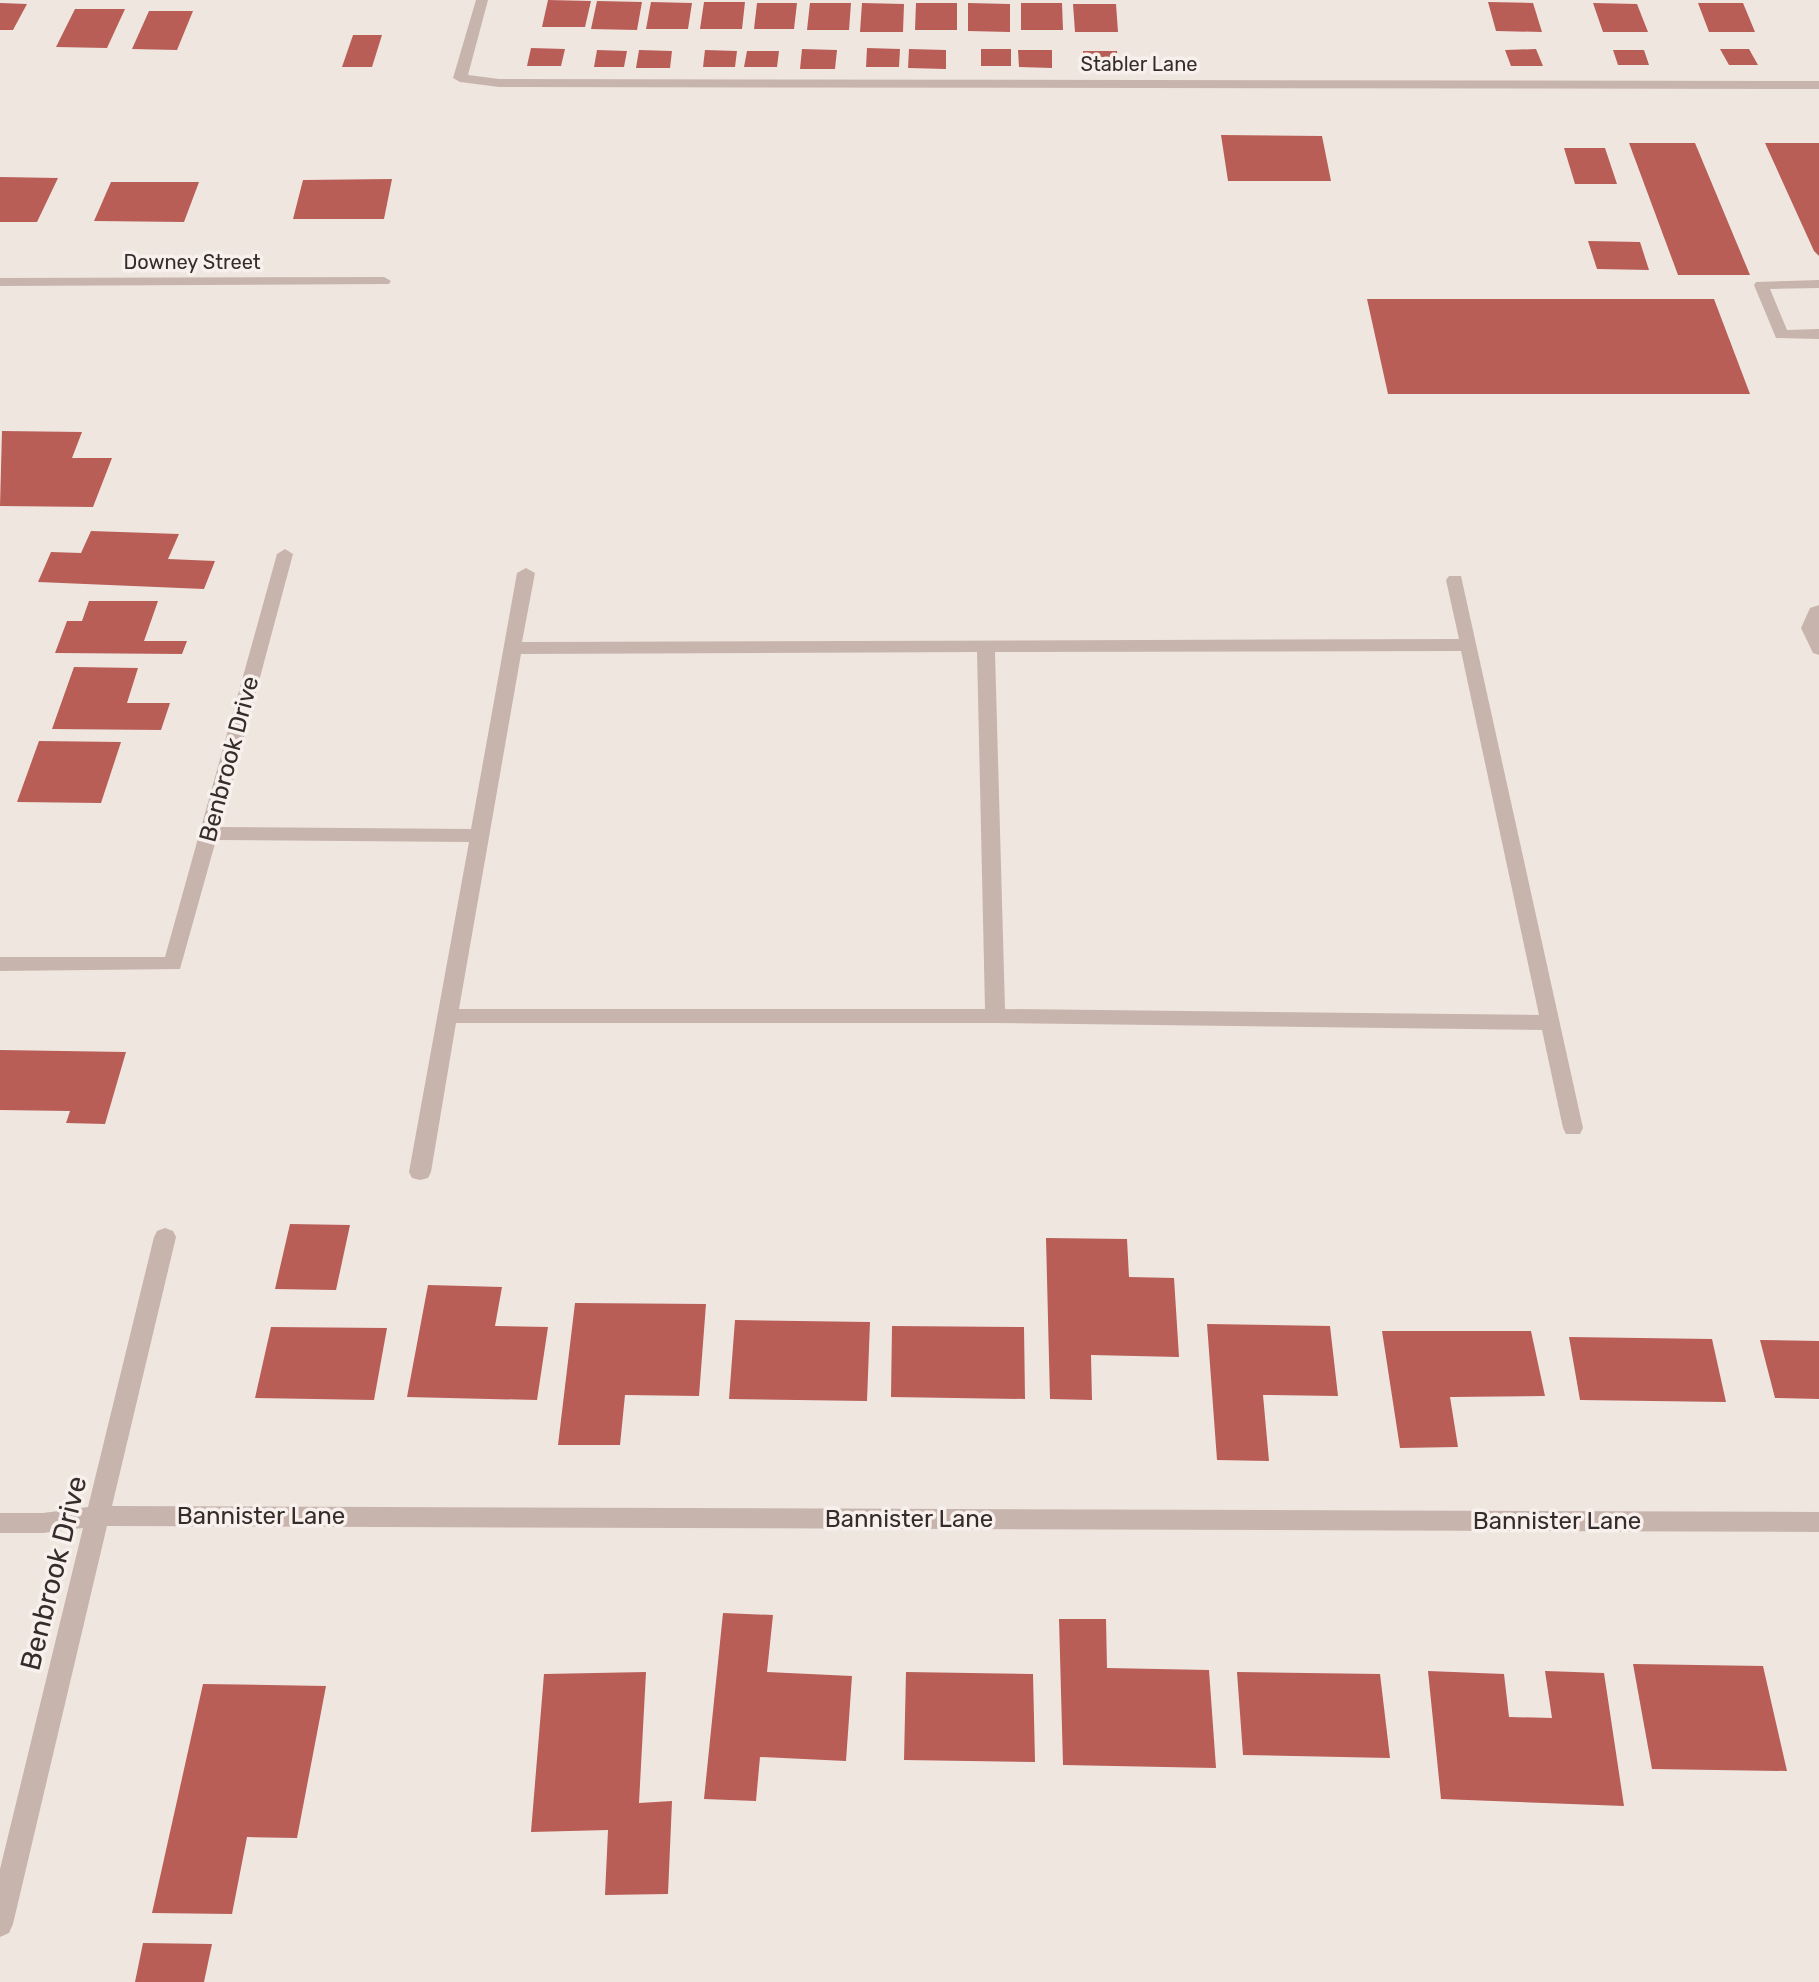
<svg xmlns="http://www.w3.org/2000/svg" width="1819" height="1982" viewBox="0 0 1819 1982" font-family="Rubik,sans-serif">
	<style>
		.building { fill: #b85e56 }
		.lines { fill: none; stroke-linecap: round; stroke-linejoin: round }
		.lane { fill: #c7b5ad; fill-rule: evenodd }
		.street { fill: #c7b5ad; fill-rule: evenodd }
		.labels { text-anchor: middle; stroke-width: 7; stroke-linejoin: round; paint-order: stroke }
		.far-street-label { font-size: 20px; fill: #362c2b; stroke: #f8f0ec }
		.street-label { font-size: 24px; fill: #362c2b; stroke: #f8f0ec }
		.near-street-label { font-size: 28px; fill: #362c2b; stroke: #f8f0ec }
	</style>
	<rect width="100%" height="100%" fill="#f0e6e0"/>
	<g class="building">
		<path d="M548,0l43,1 -6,26h-43z"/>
		<path d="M597,1l45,1 -5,28 -46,-1z"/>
		<path d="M651,2l41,1 -4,26h-42z"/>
		<path d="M704,2h41l-3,27h-42z"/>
		<path d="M1488,2l45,1 9,29 -46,-1z"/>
		<path d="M0,3l27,1 -14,26h-13z"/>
		<path d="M757,3h40l-3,26h-40z"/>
		<path d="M810,3h41l-2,27h-42z"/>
		<path d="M862,3l42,1 -1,28h-43z"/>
		<path d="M916,3h41v27h-42z"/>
		<path d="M968,3l42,1v28l-42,-1z"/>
		<path d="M1021,3h41l1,27h-42z"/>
		<path d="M1593,3l44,1 11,28h-45z"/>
		<path d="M1698,3h45l12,29h-46z"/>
		<path d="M1073,4h43l2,28h-43z"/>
		<path d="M75,9h50l-18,39 -51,-1z"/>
		<path d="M149,11h44l-16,39 -45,-1z"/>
		<path d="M353,35h29l-10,32h-30z"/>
		<path d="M531,48l34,1 -4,17h-34z"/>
		<path d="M867,48l33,1 -1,18h-33z"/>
		<path d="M802,49l35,1 -2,19h-35z"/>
		<path d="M909,49l37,1v19l-38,-1z"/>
		<rect x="981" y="49" width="30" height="17"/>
		<path d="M1536,49l7,17h-32l-6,-16z"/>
		<path d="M1720,49h29l9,16h-29z"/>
		<path d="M597,50l30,1 -3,16h-30z"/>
		<path d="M639,50l33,1 -2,17h-34z"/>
		<path d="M705,50l32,1 -2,16h-32z"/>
		<path d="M1018,50h34v18l-33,-1z"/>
		<path d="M1613,50h31l5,15h-31z"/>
		<path d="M747,51h32l-2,16h-33z"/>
		<path d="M1083,51h34l1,17h-34z"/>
		<path d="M1221,135l101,1 9,45h-103z"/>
		<path d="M1629,143h66l55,132h-72z"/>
		<path d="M1765,143h54v113l-5,-5z"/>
		<path d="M1564,148h41l12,36h-42z"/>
		<path d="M0,177l58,1 -21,44h-37z"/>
		<path d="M392,179l-8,40h-91l10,-39z"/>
		<path d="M111,182h88l-15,40 -90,-1z"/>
		<path d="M1588,241l52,1 9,28 -52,-1z"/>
		<path d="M1367,299h347l36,95h-362z"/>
		<path d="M2,431l80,1 -10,26h40l-19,49 -93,-1z"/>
		<path d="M91,531l88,3 -11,25 47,2 -11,28 -166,-7 13,-30 30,1z"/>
		<path d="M89,601h69l-14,40h43l-5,13 -127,-1 12,-32h15z"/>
		<path d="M74,667l64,1 -11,35h43l-9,27 -109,-1z"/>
		<path d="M39,741l82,1 -20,61 -84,-1z"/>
		<path d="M0,1050l126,2 -21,72 -39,-1 4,-12 -70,-1z"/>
		<path d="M290,1224l60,1 -14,65 -61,-1z"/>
		<path d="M1046,1238l81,1 2,38 45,1 5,79 -88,-2 1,45 -42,-1z"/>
		<path d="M428,1285l74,2 -7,39 53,1 -11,73 -130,-3z"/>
		<path d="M575,1303l131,1 -7,92 -74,-1 -5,50h-62z"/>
		<path d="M735,1320l135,2 -3,79 -138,-2z"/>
		<path d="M1207,1324l123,2 8,70 -75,-1 6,66 -52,-1z"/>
		<path d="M892,1326l132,1 1,72 -134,-2z"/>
		<path d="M271,1327l116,1 -13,72 -119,-2z"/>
		<path d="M1382,1331h149l14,65 -95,1 8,50 -58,1z"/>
		<path d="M1569,1337l143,2 14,63 -146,-2z"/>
		<path d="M1760,1340l59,1v58l-44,-1z"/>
		<path d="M723,1613l50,2 -6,57 85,4 -6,85 -86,-4 -4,44 -52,-2z"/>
		<path d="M1059,1619h47l1,49 102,2 7,98 -153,-3z"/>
		<path d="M1633,1664l130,2 24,105 -135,-2z"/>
		<path d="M1428,1671l76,3 5,43 43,1 -7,-47 59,2 20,133 -183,-7z"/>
		<path d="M646,1672l-7,131 33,-2 -4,93 -63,1 3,-65 -77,2 13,-158z"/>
		<path d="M906,1672l127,2 2,88 -131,-2z"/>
		<path d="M1237,1672l143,2 10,84 -147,-3z"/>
		<path d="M203,1684l123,2 -29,152 -50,-1 -15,77 -80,-1z"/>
		<path d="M143,1943l69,1 -8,38h-69z"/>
	</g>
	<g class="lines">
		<g class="lane">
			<path d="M1819,280v8l-49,1 17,41 32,-1v10l-43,-1 -22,-53 2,-3z"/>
			<path d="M1819,605v50l-6,-2 -12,-25 9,-20z"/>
		</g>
		<g class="street">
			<path d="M476,0h12l-20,75 31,4 1320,2v8l-1320,-2 -39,-5 -7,-4z"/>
			<path d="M384,277l7,4 -2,3 -389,2v-8z"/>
			<path d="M285,549l8,5 -73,273 251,2 46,-256 9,-5 9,5 -13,69 937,-3 -13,-59 3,-4h12l122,552 -3,6h-14l-3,-6 -21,-98 -547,-7h-539l-25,149 -3,6 -8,2 -8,-2 -3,-6 60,-330 -253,-2 -36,129 -180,2v-14h165l112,-403zM1461,651l78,364 -534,-6 -10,-357zM977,652l8,357h-526l62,-355z"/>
			<path d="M165,1228l8,3 3,6 -64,269 1707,6v20l-1712,-6 -94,398 -4,9 -9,4v-68l83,-341 -40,5h-43v-20h43l45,-6 66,-270 3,-6z"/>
		</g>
	</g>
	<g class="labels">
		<g class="far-street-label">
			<text x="1139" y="71">Stabler Lane</text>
			<text x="192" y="269">Downey Street</text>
		</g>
		<g class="street-label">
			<text transform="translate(229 759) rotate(-75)" y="8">Benbrook Drive</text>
			<text x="261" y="1524">Bannister Lane</text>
			<text x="909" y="1527">Bannister Lane</text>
			<text x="1557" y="1529">Bannister Lane</text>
		</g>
		<g class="near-street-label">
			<text transform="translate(53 1573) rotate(-76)" y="10">Benbrook Drive</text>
		</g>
	</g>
</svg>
